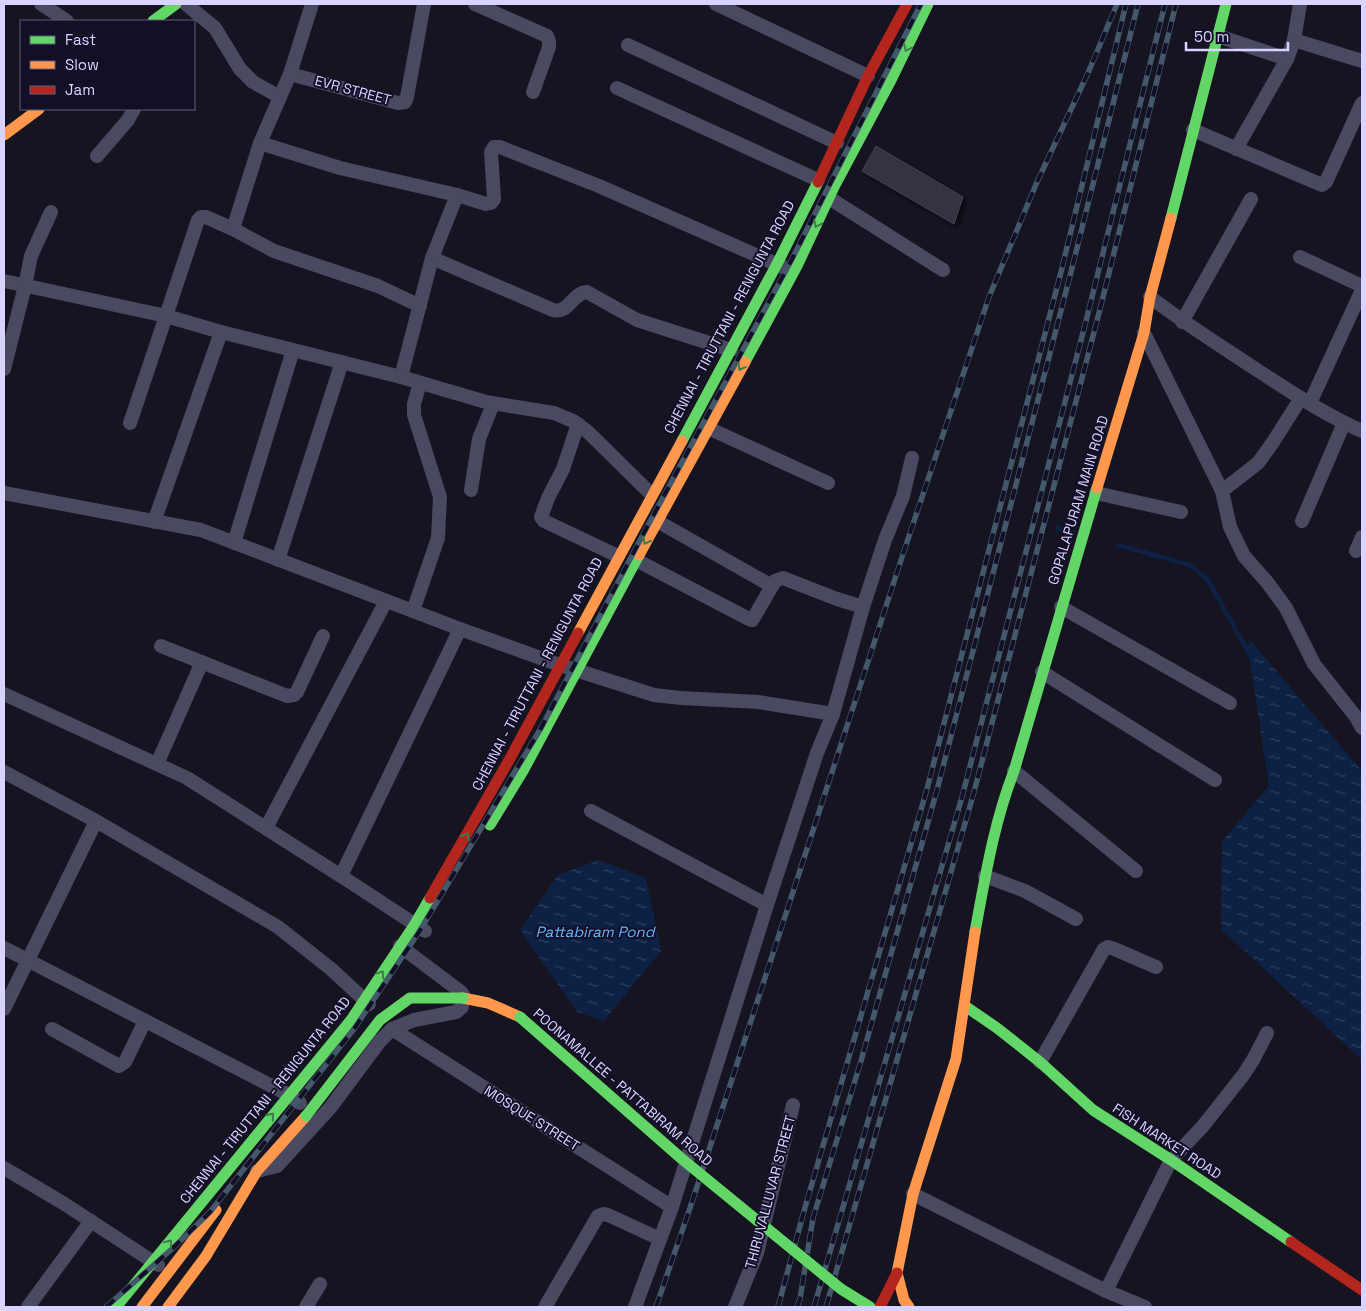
<svg xmlns="http://www.w3.org/2000/svg" width="1366" height="1311" viewBox="0 0 1366 1311" font-family="'Space Grotesk',sans-serif">
	<style>
		.water { fill: url(#water-ripples) }
		.lines { fill: none; stroke-linecap: round; stroke-linejoin: round }
		.stream { stroke: #0d2144; stroke-width: 4.5 }
		.building { fill: #343243; stroke: #433f54; filter: url(#shadow) }
		.street { stroke: #4a4962; stroke-width: 14 }
		.fast { stroke: #63d668; stroke-width: 11 }
		.slow { stroke: #ff974d; stroke-width: 11 }
		.jam { stroke: #b3261e; stroke-width: 11 }
		.rail-casing { stroke: #43596b; stroke-width: 5.5 }
		.rail { stroke: #130f26; stroke-width: 4; stroke-dasharray: 11; stroke-linecap: butt }
		.fast-bridge { stroke: #63d668; stroke-width: 11 }
		.oneway { stroke: #3f7c4a }
		.labels { text-anchor: middle; stroke-width: 4; stroke-linejoin: round; paint-order: stroke }
		.street-label { font-size: 14px; fill: #d9d4ff; stroke: #130f26 }
		.water-label { font-size: 15px; font-style: italic; fill: #62b6ff; stroke: #130f26 }
	</style>
	<defs>
		<pattern id="water-ripples" width="26" height="14" patternUnits="userSpaceOnUse" patternTransform="scale(1.25)"><rect width="26" height="14" fill="#0d2144"/><path d="M2 4q2-2 4 0t4 0M15 11q2-2 4 0t4 0" fill="none" stroke="#304060"/></pattern>
		<filter id="shadow"><feDropShadow dx="3.5" dy="3.5" stdDeviation="2.5" flood-color="#0009"/></filter>
	</defs>
	<rect width="100%" height="100%" fill="#161421"/>
	<g class="water">
		<path d="M1250,640l112,131v289l-141,-131 1,-88 47,-55 -21,-139z"/>
		<path d="M598,860l48,18 15,73 -57,70 -27,-9 -57,-82 38,-55z"/>
	</g>
	<g class="lines">
		<g class="stream">
			<path d="M1057,528l17,5"/>
			<path d="M1118,545l72,20 18,15 44,79"/>
		</g>
	</g>
	<path class="building" d="M876,146l87,51 -9,27 -92,-53z"/>
	<g class="lines">
		<g class="street">
			<path d="M41,4l26,17"/>
			<path d="M186,4l29,24 25,41 13,13 27,15"/>
			<path d="M475,4l72,32 2,5v6l-16,45"/>
			<path d="M716,4l152,72"/>
			<path d="M1218,36l69,23"/>
			<path d="M1294,40l68,21"/>
			<path d="M628,45l209,98"/>
			<path d="M290,74l108,29 7,-1 2,-5 17,-93"/>
			<path d="M617,88l201,92"/>
			<path d="M1193,130l129,55 4,-3 36,-79"/>
			<path d="M260,143l30,-69 22,-70"/>
			<path d="M1236,149l51,-90 7,-19 6,-36"/>
			<path d="M97,156l31,-36 6,-11"/>
			<path d="M457,195l29,9 5,-1 3,-4 -3,-47 3,-5h6l99,39 184,81"/>
			<path d="M829,198l114,72"/>
			<path d="M1300,257l62,29"/>
			<path d="M432,258l121,52c16,4 19,-17 34,-18l50,28 94,30"/>
			<path d="M4,281l162,35 -36,107"/>
			<path d="M1150,297c34,26 71,49 107,73 34,22 68,45 105,61"/>
			<path d="M1182,322l69,-123"/>
			<path d="M221,332l-55,-16 32,-96 3,-3h5l27,12"/>
			<path d="M1144,333l78,158 8,36 14,29 23,26 19,26 28,56 42,53 6,11"/>
			<path d="M4,369l21,-83 6,-30 20,-44"/>
			<path d="M401,377l31,-119 25,-63 -117,-27 -80,-25 -27,86 41,22 104,35 42,20"/>
			<path d="M1310,403l52,-113"/>
			<path d="M578,424l-15,45 -15,29 -7,19 3,4 74,35"/>
			<path d="M708,428l120,55"/>
			<path d="M471,490l8,-51 14,-35"/>
			<path d="M1222,491l36,-28 15,-21 28,-44"/>
			<path d="M4,493l197,37 259,99 100,36 94,30 27,3 77,4 75,12"/>
			<path d="M1096,493l85,19"/>
			<path d="M657,521l115,65"/>
			<path d="M1302,521l42,-98"/>
			<path d="M154,522l67,-190 180,45 85,25 68,11 19,8 15,11 63,62"/>
			<path d="M234,543l59,-193"/>
			<path d="M1356,551l6,-14"/>
			<path d="M278,560l64,-198"/>
			<path d="M636,560l113,59 3,1 2,-3 21,-36 8,-3 54,21 26,8"/>
			<path d="M1061,607l169,96"/>
			<path d="M413,611l25,-73 2,-41 -26,-82v-11l6,-21"/>
			<path d="M161,646l126,50 7,-1 3,-3 26,-56"/>
			<path d="M1042,672l173,108"/>
			<path d="M4,694l183,84 154,98 119,-247"/>
			<path d="M157,764l45,-102"/>
			<path d="M1014,771l122,100"/>
			<path d="M4,772l92,49 182,106 53,42 38,35"/>
			<path d="M591,811l176,94"/>
			<path d="M266,828l120,-227"/>
			<path d="M341,876l84,55"/>
			<path d="M985,876l40,15 51,28"/>
			<path d="M4,948l285,147 11,8"/>
			<path d="M4,1009l92,-188"/>
			<path d="M52,1029l67,37 6,-4 20,-41"/>
			<path d="M392,1029l280,178"/>
			<path d="M1040,1062l64,-113 4,-2 4,1 44,19"/>
			<path d="M4,1168l59,35 95,62"/>
			<path d="M257,1171l20,-5 53,-58 50,-67 12,-12 22,-9 42,-8 6,-5 1,-12 -2,-3 -61,-46"/>
			<path d="M913,1194l193,97 39,16"/>
			<path d="M1106,1291l65,-131 32,-34 41,-52 9,-14 14,-27"/>
			<path d="M28,1307l63,-86"/>
			<path d="M306,1307l14,-23"/>
			<path d="M545,1307l53,-91 6,-2 4,1 52,24"/>
			<path d="M635,1307l37,-100 95,-302 50,-152 16,-39 30,-107 22,-67 18,-44 9,-38"/>
			<path d="M735,1307l22,-54 36,-148"/>
		</g>
		<g class="fast">
			<path d="M153,21l23,-17"/>
			<path d="M1171,218l55,-214"/>
			<path d="M745,362l52,-96 37,-79 56,-105 38,-78"/>
			<path d="M682,441l95,-177 41,-82"/>
			<path d="M490,825l33,-54 116,-216"/>
			<path d="M975,932c10,-54 19,-110 39,-161l83,-283"/>
			<path d="M965,1006l32,22 43,34 53,48 78,50 120,82"/>
			<path d="M116,1307l235,-287 64,-96 15,-26"/>
		</g>
		<g class="slow">
			<path d="M4,135l35,-26"/>
			<path d="M1097,488l47,-155 6,-36 21,-79"/>
			<path d="M639,555l106,-193"/>
			<path d="M578,633l104,-192"/>
			<path d="M463,998l25,5 32,14"/>
			<path d="M142,1307l74,-97"/>
			<path d="M168,1307l38,-51 51,-85 49,-55"/>
			<path d="M909,1307l-5,-7 -7,-27 16,-79 43,-135 19,-127"/>
		</g>
		<g class="jam">
			<path d="M818,182l50,-106 39,-72"/>
			<path d="M430,898l78,-136 70,-129"/>
			<path d="M1291,1242l71,48"/>
			<path d="M880,1307l17,-34"/>
		</g>
		<defs>
			<g id="rail">
				<path d="M106,1307l67,-59 37,-36 144,-183 65,-97 122,-204 106,-201 145,-268 129,-255"/>
				<path d="M656,1307l36,-105 212,-651 85,-254 48,-115 51,-109 29,-69"/>
				<path d="M778,1307l26,-96 123,-422 135,-521 64,-264"/>
				<path d="M797,1307l3,-8 13,-81 48,-157 76,-271 135,-522 66,-264"/>
				<path d="M814,1307l148,-510 123,-472 80,-321"/>
				<path d="M826,1307l148,-515 125,-479 77,-309"/>
			</g>
		</defs>
		<use href="#rail" class="rail-casing"/>
		<use href="#rail" class="rail"/>
		<g class="fast-bridge">
			<path d="M520,1017l162,142 159,130 29,18"/>
			<path d="M306,1116l74,-96 30,-22h53"/>
		</g>
	</g>
	<defs><path id="oneway-chevron" d="M-2-3.5L2.5 0L-2 3.5" fill="none" stroke-width="1.6" stroke-linecap="round" stroke-linejoin="round" transform="scale(1.25)"/></defs>
	<g class="oneway">
		<use href="#oneway-chevron" transform="translate(907 48) rotate(115)"/>
		<use href="#oneway-chevron" transform="translate(817 224) rotate(115)"/>
		<use href="#oneway-chevron" transform="translate(741 367) rotate(119)"/>
		<use href="#oneway-chevron" transform="translate(646 541) rotate(118)"/>
		<use href="#oneway-chevron" transform="translate(466 836) rotate(-60)"/>
		<use href="#oneway-chevron" transform="translate(381 974) rotate(-56)"/>
		<use href="#oneway-chevron" transform="translate(271 1116) rotate(-51)"/>
		<use href="#oneway-chevron" transform="translate(169 1243) rotate(-51)"/>
	</g>
	<g class="labels">
		<g class="street-label">
			<text transform="translate(353 90) rotate(15)" y="5">EVR STREET</text>
			<text transform="translate(729 317) rotate(-62)" y="5">CHENNAI - TIRUTTANI - RENIGUNTA ROAD</text>
			<text transform="translate(1078 500) rotate(-73)" y="5">GOPALAPURAM MAIN ROAD</text>
			<text transform="translate(537 674) rotate(-62)" y="5">CHENNAI - TIRUTTANI - RENIGUNTA ROAD</text>
			<text transform="translate(623 1087) rotate(41)" y="5">POONAMALLEE - PATTABIRAM ROAD</text>
			<text transform="translate(265 1100) rotate(-51)" y="5">CHENNAI - TIRUTTANI - RENIGUNTA ROAD</text>
			<text transform="translate(532 1118) rotate(32)" y="5">MOSQUE STREET</text>
			<text transform="translate(1167 1141) rotate(33)" y="5">FISH MARKET ROAD</text>
			<text transform="translate(770 1192) rotate(-75)" y="5">THIRUVALLUVAR STREET</text>
		</g>
		<g class="water-label">
			<text x="595" y="937">Pattabiram Pond</text>
		</g>
	</g>
	<rect width="1366" height="1311" fill="none" stroke="#d9d4ff" stroke-width="10"/>
	<rect x="20" y="20" width="175" height="90" fill="#130f26" stroke="#625e7d"/>
	<rect x="30" y="36" width="25" height="8" fill="#63d668" stroke="#625e7d"/>
	<text x="65" y="45" font-size="15" fill="#d9d4ff">Fast</text>
	<rect x="30" y="61" width="25" height="8" fill="#ff974d" stroke="#625e7d"/>
	<text x="65" y="70" font-size="15" fill="#d9d4ff">Slow</text>
	<rect x="30" y="86" width="25" height="8" fill="#b3261e" stroke="#625e7d"/>
	<text x="65" y="95" font-size="15" fill="#d9d4ff">Jam</text>
	<path d="M1186 42v8h102v-8" fill="none" stroke="#d9d4ff" stroke-width="2.5"/>
	<text x="1194" y="42" font-size="15" fill="#d9d4ff" stroke="#130f26" stroke-width="4" paint-order="stroke">50 m</text>
</svg>
